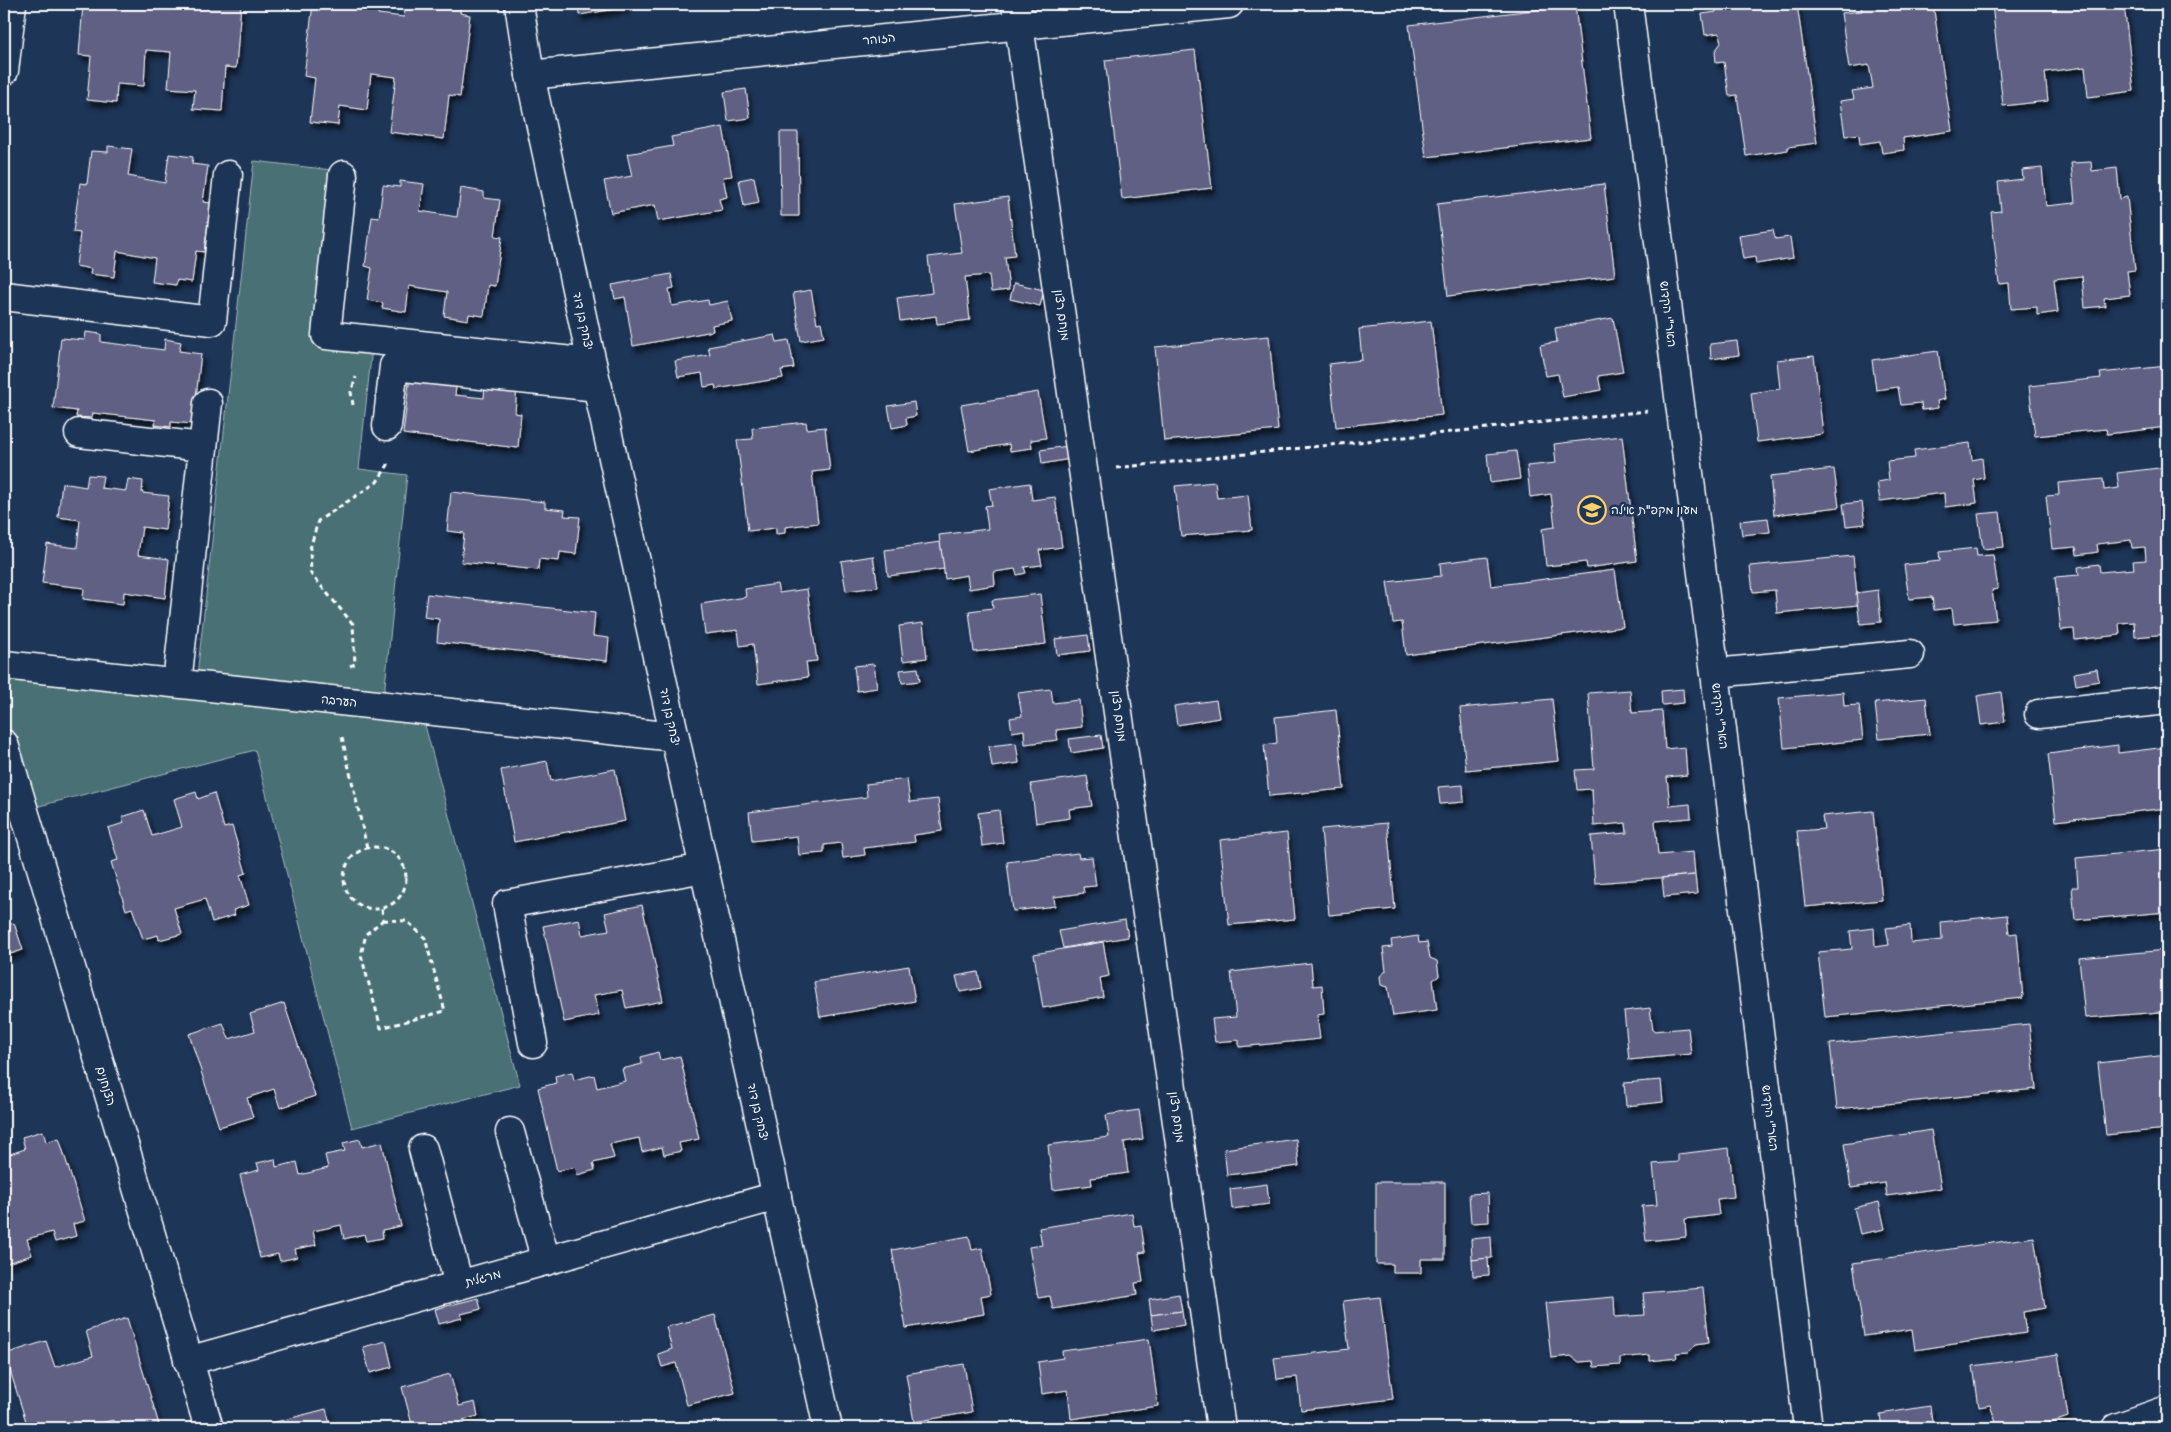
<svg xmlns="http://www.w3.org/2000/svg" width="2171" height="1432" viewBox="0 0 2171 1432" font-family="'Balsamiq Sans','Playpen Sans Hebrew',sans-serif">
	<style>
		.green { fill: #487074; stroke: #a4b8ba }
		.building { fill: #616184; stroke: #fff; filter: url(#shadow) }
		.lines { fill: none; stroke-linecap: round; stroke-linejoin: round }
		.minor-casing { stroke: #fff; stroke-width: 31 }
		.major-casing { stroke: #fff; stroke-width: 31 }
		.path { stroke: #fff; stroke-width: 3; stroke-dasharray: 5 4; stroke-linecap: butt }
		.minor { stroke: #1d3557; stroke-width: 28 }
		.major { stroke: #1d3557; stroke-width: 28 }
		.labels { text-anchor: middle; stroke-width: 5; stroke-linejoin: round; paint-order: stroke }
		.street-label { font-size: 12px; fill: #fff; stroke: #1d3557 }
		.poi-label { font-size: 12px; fill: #fff; stroke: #1d3557; text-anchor: start }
	</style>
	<defs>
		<filter id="shadow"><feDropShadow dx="3" dy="5.5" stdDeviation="2.5" flood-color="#0009"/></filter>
	</defs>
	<rect width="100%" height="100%" fill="#1d3557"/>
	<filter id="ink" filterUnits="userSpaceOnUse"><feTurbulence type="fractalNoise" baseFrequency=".02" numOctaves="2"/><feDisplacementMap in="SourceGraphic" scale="10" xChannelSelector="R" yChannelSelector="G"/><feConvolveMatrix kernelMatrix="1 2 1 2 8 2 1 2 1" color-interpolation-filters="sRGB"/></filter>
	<g filter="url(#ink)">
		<path class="green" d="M254,161l78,9 -19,171 59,7 -13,121 48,6 -24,230 38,5 99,375 -168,43 -97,-378 -231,60 -20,-66v-79l192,20z"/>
		<g class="building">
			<path d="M83,4h158l-5,64 -11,-1 -3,44 -29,-2 2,-19 -27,-2 3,-36 -25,-2 -2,36 -27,-2 -1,19 -29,-3 4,-44 -12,-1z"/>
			<path d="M313,4h66l-1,10 26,3 2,-13h55l-1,9 10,2 -10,82 -11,-2 -5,44 -55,-7 7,-55 -25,-3 -4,36 -27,-4 -2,19 -28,-3 5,-44 -11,-2z"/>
			<path d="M578,4h49v3l-48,8z"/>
			<path d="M1715,4h82l20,139 -29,4v3l-42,6 -9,-61 -8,1 -5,-34 -8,1 -1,-12 6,-8 -2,-10 -14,2 -3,-21 14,-2z"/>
			<path d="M1860,4h73l19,127 -49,7 1,12 -22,3 -2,-12 -20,3 -1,-10 -14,2 -5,-35 14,-2 -2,-8 21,-3 -4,-23 -20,3 -8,-55 21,-2z"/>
			<path d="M1992,4h44l1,1 87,-1 10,87 -46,6 -3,-30 -40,5 3,29 -45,5z"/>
			<path d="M1575,5l16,133 -165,19 -17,-132z"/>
			<path d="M1195,50l17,138 -90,11 -17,-139z"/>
			<path d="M746,89l4,29 -22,3 -4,-29z"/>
			<path d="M723,127l9,49 -9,1 4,20 -8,2 3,11 -64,11 -3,-16 -44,8 -7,-32 28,-5 -5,-22 46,-8 -2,-9z"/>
			<path d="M780,132h18l1,84h-18z"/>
			<path d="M108,146l24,3 -4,27 37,7 4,-29 24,3 -1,7 16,2 -5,36 8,1 -7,49 -8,-1 -4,31 -15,-2 -1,5 -24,-3 3,-24 -38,-7 -3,26 -24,-3 1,-5 -15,-3 4,-33 -7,-1 7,-49 7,1 4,-33 17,1z"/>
			<path d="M2091,162l1,9 25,-3 3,31 7,-2 8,73 -8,1 3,24 -26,3 1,8 -20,2 -3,-32 -28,3 4,33 -21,3v-8l-26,2 -2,-26 -10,1 -8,-72 10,-1 -3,-29 25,-3 -1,-9 20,-2 4,38 29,-3 -4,-40z"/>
			<path d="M754,177l5,26 -15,3 -5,-26z"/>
			<path d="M400,181l24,3 -4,27 37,6 4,-29 23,4v6l16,2 -5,36 7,1 -7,49 -7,-1 -4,31 -15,-2 -1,6 -24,-4 3,-24 -38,-6 -3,26 -24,-4 1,-5 -16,-3 5,-32 -7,-2 7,-49 7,1 4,-33 17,2z"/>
			<path d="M1604,184l11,92 -167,20 -11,-92z"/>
			<path d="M1008,197l7,59 -10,1 4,33 -18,2 -2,-17 -24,2 5,43 -33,4 -1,-8 -36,5 -3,-23 35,-5 -4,-36 34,-4 -7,-49z"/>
			<path d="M1773,230l2,9 15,-2 3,21 -37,6 -1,-7 -12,2 -4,-24z"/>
			<path d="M671,274l3,14 -5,1 3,17 36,-6 1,5 19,-4 4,20 -20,4 1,6 -80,15 -8,-49 -10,2 -3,-14z"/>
			<path d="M1014,283l30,7 -4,16 -30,-7z"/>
			<path d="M811,290l6,33 4,-1 3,15 -23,4 -8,-48z"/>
			<path d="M1613,318l10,54 -25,4 3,14 -38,7 -5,-23 -12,2 -6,-31 17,-3 -2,-14z"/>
			<path d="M1431,321l11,94 -106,12 -7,-63 33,-4 -3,-31z"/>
			<path d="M86,332l15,2v8l63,8 1,-11 16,3 -2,9 22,3 -8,70 -22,-2v5l-16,-2 1,-5 -63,-7 -1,5 -16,-1 1,-6 -24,-3 8,-70 24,2z"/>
			<path d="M775,335l2,7 12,-2 5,28 -13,2 2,8 -67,11 -1,-4 -11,2 -2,-14 -24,4 -3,-16 35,-6 -2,-8z"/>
			<path d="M1269,336l9,94 -114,11 -9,-94z"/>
			<path d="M1737,341l2,14 -28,4 -1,-15z"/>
			<path d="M1938,351l7,48 -8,2 1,7 -16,2 -1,-7 -20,2 -3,-18 -22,3 -4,-30z"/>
			<path d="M1814,356l9,78 -66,8 -6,-49 29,-4 -3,-29z"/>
			<path d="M2167,366v61l-60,7 -1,-5 -71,7 -6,-50 72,-8 -1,-5z"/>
			<path d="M410,375l47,6 -2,14 29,3 1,-15 32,4 -2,26 6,1 -3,34 -115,-14z"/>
			<path d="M1038,392l8,46 -15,2 1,8 -22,3 -1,-7 -40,7 -8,-46z"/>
			<path d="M914,402l2,14 -10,2 1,7 -15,3 -4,-22z"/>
			<path d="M806,422l1,7 18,-2 5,43 -18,2 6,51 -33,4v6l-9,1v-6l-28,3 -11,-91 16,-1 -1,-11z"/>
			<path d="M1622,436l15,125 -50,7 -1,-6 -40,4 -4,-37 13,-2 -4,-33 -21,3 -3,-31 29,-3 -2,-19z"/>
			<path d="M1970,443l2,17 10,-2 2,20 -10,2 3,23 -32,4 -1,-14 -64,8 -3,-19 12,-2 -2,-19 28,-3 -1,-8z"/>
			<path d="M1068,446l2,13 -28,5 -2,-14z"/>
			<path d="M1516,451l4,28 -30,4 -3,-29z"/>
			<path d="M2167,467v167l-32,3 -1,-15 -15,1 1,12 -45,5 -1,-11 -13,1 -6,-53 24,-2 -1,-8 21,-3 1,8 34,-3 -1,-8 13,-1 -1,-13 -13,1 -1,-8 -34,4 1,8 -21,3 -1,-8 -24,2 -6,-53 13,-1 -1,-12 45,-4 1,11 15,-2 -2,-15z"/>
			<path d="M1834,469l5,38 -65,8 -4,-39z"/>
			<path d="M88,475l15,1 -2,12 25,3 2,-12 15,2 -1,12 27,3 -4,34 -23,-3 -4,28 31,4 -4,39 -41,-6 -1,12 -40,-5 1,-11 -42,-5 5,-39 30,4 3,-28 -22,-3 4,-34 24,4z"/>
			<path d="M1215,482l2,16 31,-3 4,35 -71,6 -6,-50z"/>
			<path d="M1030,483l2,17 23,-3 7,50 -23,3 3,15 -18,2 2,6 -9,2 -2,-6 -21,3 1,13 -26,4 -2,-14 -22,4 -6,-44 49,-6 -3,-23 7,-1 -3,-16z"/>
			<path d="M451,492l94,10v6l20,2 -1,6 16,1 -4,37 -16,-2 -1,9 -20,-2 -1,11 -77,-8 3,-29 -17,-2z"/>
			<path d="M1862,502l3,22 -19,2 -3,-22z"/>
			<path d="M2000,512l4,35 -21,2 -5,-35z"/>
			<path d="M1768,518l2,14 -28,3 -2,-14z"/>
			<path d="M940,542l4,27 -56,7 -3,-26z"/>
			<path d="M1976,548l1,8 16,-1 5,34 -6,1 4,30 -42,4 -2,-16 -18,2 -2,-13 -23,2 -5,-34 36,-4 -1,-9z"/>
			<path d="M873,556l5,31 -32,4 -5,-30z"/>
			<path d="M1853,556l5,49 -81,8 -2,-23 -22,2 -3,-26z"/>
			<path d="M1487,557l4,29 124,-16 8,57 -217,28 -4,-33 -9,1 -6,-41 54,-6 -1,-13z"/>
			<path d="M777,584l2,9 28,-4 10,72 -11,1 2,15 -50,7 -5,-40 -13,2 -2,-16 -33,4 -4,-30 45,-7 -1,-8z"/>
			<path d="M1878,590l3,32 -21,2 -4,-31z"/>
			<path d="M427,594l168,19 -2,23 16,2 -2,23 -170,-19 2,-23 -15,-2z"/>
			<path d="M1040,594l6,50 -72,8 -5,-41 24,-3 -1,-8z"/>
			<path d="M923,623l4,35 -24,3 -4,-35z"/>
			<path d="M1088,635l2,16 -33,4 -2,-16z"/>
			<path d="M874,664l3,24 -20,3 -3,-25z"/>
			<path d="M918,668l2,13 -18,2 -2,-13z"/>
			<path d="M2097,669l2,12 -23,4 -2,-12z"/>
			<path d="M1051,689l2,14 26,-3 3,27 -26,3 2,10 -33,4 -1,-14 -12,2 -2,-14 12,-2 -4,-23z"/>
			<path d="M1683,689l1,14 -22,2 -1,-14z"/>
			<path d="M1630,690l2,23 30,-2 3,38 20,-2 2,28 -20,2 3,29 20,-2 1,14 -36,3 3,34 35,-3 2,23 -100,8 -4,-47 36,-3 -1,-10 -32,3 -2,-37 -15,1 -2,-20 19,-1 -6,-76z"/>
			<path d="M1843,692l1,14 15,-1 4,35 -79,8 -5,-50z"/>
			<path d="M2001,692l4,30 -24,3 -4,-29z"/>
			<path d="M1926,698l4,36 -51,5 -4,-36z"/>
			<path d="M1552,699l7,62 -93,9 -6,-62z"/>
			<path d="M1216,700l3,18 -42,7 -3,-19z"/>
			<path d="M1336,710l8,79 -75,7 -5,-51 13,-2 -2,-26z"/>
			<path d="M1101,735l2,13 -32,5 -2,-14z"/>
			<path d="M1016,743l3,20 -27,4 -3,-21z"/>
			<path d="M2118,745v8l49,-6v61l-111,13 -8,-67z"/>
			<path d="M547,761l4,20 64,-12 10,52 -111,21 -13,-72z"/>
			<path d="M1087,776l5,30 -23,3 1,9 -34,5 -5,-39z"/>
			<path d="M907,779l3,23 28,-3 4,32 -28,4 1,7 -51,6 1,7 -22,3 -2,-15 -17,2v8l-25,2 -2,-19 -45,5 -3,-29 118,-15 -1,-13z"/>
			<path d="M1463,785l1,17 -24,2 -2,-17z"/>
			<path d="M196,792l2,7 16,-6 10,35 8,-2 14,47 -6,2 9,30 -16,5 2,5 -23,7 -7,-23 -31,9 8,26 -23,6 -1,-5 -15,4 -11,-31 -6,2 -15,-48 7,-2 -10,-32 16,-5 -2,-6 22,-7 8,26 30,-9 -8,-28z"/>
			<path d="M999,810l4,33 -21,3 -4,-33z"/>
			<path d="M1873,811l9,89 -77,7 -8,-76 27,-2 -2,-13z"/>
			<path d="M1387,823l8,86 -66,6 -8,-86z"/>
			<path d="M1287,833l8,86 -66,6 -9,-85z"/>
			<path d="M2167,849v63l-92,8 -3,-33h6l-2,-29z"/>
			<path d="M1078,853l1,5 13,-1 4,29 -13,1 1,6 -30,4 1,9 -42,5 -6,-49z"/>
			<path d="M1695,875l2,19 -33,3 -2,-19z"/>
			<path d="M642,905l21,96 -37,7 -4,-18 -28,5 5,20 -35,7 -21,-96 36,-7 3,16 27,-5 -4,-17z"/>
			<path d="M2007,915l2,19 8,-1 6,65 -198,19 -7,-65 34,-3 -2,-18 24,-3 1,19 14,-2 -3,-17 24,-3 1,18 31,-3 -1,-18z"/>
			<path d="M1125,920l3,17 -65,11 -4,-17z"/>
			<path d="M14,923l9,27 -19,6v-30z"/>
			<path d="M1418,936l1,7 8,-1 3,16 7,3 2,15 -6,4 4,30 -44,6 -5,-29 -7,-2 -1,-9 6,-5 -3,-23 9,-1 -1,-7z"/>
			<path d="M1103,942l6,34 -9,2 3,19 -60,11 -9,-54z"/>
			<path d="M2167,950v70h-6v-8l-76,6 -6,-60z"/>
			<path d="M1311,963l2,23 9,-1 2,29 -7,1 3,24 -81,8v-7l-24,2 -3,-23 24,-2 -5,-45z"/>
			<path d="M909,966l6,35 -95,16 -6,-35z"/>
			<path d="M978,972l3,16 -21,4 -4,-16z"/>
			<path d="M284,1003l31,93 -35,12 -6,-19 -27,9 6,19 -34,10 -30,-93 34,-11 6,16 26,-8 -5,-17z"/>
			<path d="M1650,1008l3,23 35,-3 3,26 -62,6 -5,-49z"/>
			<path d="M2029,1024l7,65 -199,20 -7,-65z"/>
			<path d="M658,1052l2,8 20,-4 19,83 -20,4 2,8 -17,4 -2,-8 -20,5 -3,-14 -29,6 4,14 -21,5 2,7 -18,5 -1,-8 -19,4 -19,-83 18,-5 -1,-7 17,-4 2,8 20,-5 3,13 28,-7 -3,-12 20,-5 -1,-7z"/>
			<path d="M2167,1055v74l-61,6 -8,-72z"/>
			<path d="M1661,1080l2,22 -37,4 -2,-23z"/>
			<path d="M1139,1110l4,29 -19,3 4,31 -37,5 1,7 -39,5 -5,-45 61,-8 -3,-22z"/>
			<path d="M1931,1130l10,58 -54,8 -2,-13 -34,5 -7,-44z"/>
			<path d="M43,1131l3,11 13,-4 26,83 -12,3 3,12 -21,6 -3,-10 -25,7 5,16 -28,9v-108l21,-7 -3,-12z"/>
			<path d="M360,1139l2,8 20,-5 19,84 -19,4 1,8 -17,3 -2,-7 -20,5 -3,-14 -28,6 3,14 -21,4 2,8 -17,4 -2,-7 -18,4 -20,-83 19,-5 -2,-7 18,-4 1,8 21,-5 3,13 28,-7 -3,-13 20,-4 -2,-8z"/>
			<path d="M1296,1139l3,27 -72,9 -3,-26z"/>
			<path d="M1729,1148l5,49 -17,2 2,16 -34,4 1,18 -40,4 -4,-35 15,-1 -4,-41 25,-2v-8z"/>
			<path d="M1376,1182h69v77h-24v14h-28v-9h-17z"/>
			<path d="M1267,1184l2,20 -37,5 -2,-20z"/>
			<path d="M1488,1193l1,29 -18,1 -2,-29z"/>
			<path d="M1879,1202l6,27 -25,5 -6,-26z"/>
			<path d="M1132,1213l2,13 7,-1 4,27 -6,1 4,29 -8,1 2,12 -84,14 -3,-13 -12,2 -9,-51 13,-2 -3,-17z"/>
			<path d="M969,1236l3,14 10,-2 9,46 -10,2 3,18 -78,14 -14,-78z"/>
			<path d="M1491,1237l1,21 -20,2 -1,-21z"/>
			<path d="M2034,1237l11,71 -22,4 3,21 -111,17 -3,-21 -48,7 -11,-73z"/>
			<path d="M1488,1258l1,17 -16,1 -1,-16z"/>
			<path d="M1703,1288l6,54 -13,2 -7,8 -13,1 1,5 -27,3v-6l-30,3v7l-26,2 -1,-6 -14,1 -8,-6 -20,2 -6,-55 69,-6 1,20 30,-2 -2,-22z"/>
			<path d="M1179,1294l3,17 -31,4 -2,-16z"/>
			<path d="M1380,1297l13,102 -92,11 -4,-33 -20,2 -3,-21 75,-9 -6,-48z"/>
			<path d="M478,1298l3,11 -20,5 1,4 -23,6 -4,-15z"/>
			<path d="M1182,1311l2,14 -31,5 -2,-15z"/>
			<path d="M715,1315l20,78 -48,12 -11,-42 -14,4 -4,-13 14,-5 -6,-22z"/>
			<path d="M127,1318l33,110h-45l-2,-8 -28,8h-57l-23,-74 41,-13 9,26 38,-11 -7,-25z"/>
			<path d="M1149,1339l9,67 -87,13 -3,-29 -26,4 -4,-32 25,-4 -1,-7z"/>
			<path d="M386,1341l6,26 -22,6 -7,-26z"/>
			<path d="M2058,1354l10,63 -32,11h-38l-8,-23 -11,2 -6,-41z"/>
			<path d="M964,1364l8,48 -58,10 -8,-48z"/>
			<path d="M450,1374l9,32 16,-4 3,14 -15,4 2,8h-52l-11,-41z"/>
			<path d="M1930,1406l3,22h-51l-2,-14z"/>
			<path d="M326,1409l5,19h-57l-2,-5z"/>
			<path d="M692,1422l1,6h-26z"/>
		</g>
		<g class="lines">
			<defs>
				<g id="minor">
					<path d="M519,4l11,71 62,288 236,1065"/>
					<path d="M1016,4l205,1424"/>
					<path d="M1628,4l87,669 93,755"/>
					<path d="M4,71l8,-67"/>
					<path d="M530,75l699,-71"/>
					<path d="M343,175l-17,160 266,28"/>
					<path d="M4,296l208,25 16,-146"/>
					<path d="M387,426l7,-60 204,21"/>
					<path d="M79,433l124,14"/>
					<path d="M4,665l671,72"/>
					<path d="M1715,673l195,-19"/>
					<path d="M177,683l31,-280"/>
					<path d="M2039,714l128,-14"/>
					<path d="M4,744l205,684"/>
					<path d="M533,1043l-26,-139 197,-36"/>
					<path d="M510,1132l36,129"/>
					<path d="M423,1149l36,136"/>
					<path d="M188,1361l589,-165"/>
				</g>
				<path id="major" d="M2116,1428l51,-18"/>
			</defs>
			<use href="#minor" class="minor-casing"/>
			<use href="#major" class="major-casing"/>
			<g class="path">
				<path d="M353,405l-2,-13 5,-15"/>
				<path d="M1116,468l531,-57"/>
				<path d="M350,666l5,-2 -2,-40 -42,-50 -1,-25 8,-28 59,-39 11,-17v-5"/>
				<path d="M342,737l25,111"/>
				<circle cx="375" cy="878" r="31"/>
				<path d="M382,909l1,11"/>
				<path d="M383,920l24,1 18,17 20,73 -64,17 -20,-73 5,-21z"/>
			</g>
			<use href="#minor" class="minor"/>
			<use href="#major" class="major"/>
		</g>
	</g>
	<defs>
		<symbol id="school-ring" viewBox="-11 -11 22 22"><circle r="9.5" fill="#1d3557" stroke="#ffd166" stroke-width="1.5"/><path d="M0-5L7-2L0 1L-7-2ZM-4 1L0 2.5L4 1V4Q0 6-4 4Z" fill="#ffd166"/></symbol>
	</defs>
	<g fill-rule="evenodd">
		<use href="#school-ring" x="1576" y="494" width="32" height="32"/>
	</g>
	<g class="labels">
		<g class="street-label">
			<text transform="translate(879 39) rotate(-6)" y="4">הזוהר</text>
			<text transform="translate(1668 314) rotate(83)" y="4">האר"י הקדוש</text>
			<text transform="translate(1062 315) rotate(82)" y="4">מנחם רצון</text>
			<text transform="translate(583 321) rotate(78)" y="4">יצחק בן דוד</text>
			<text transform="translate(339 701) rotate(6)" y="4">הערבה</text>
			<text transform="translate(1119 716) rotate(82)" y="4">מנחם רצון</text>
			<text transform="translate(1720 716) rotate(83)" y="4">האר"י הקדוש</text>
			<text transform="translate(670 717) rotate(78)" y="4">יצחק בן דוד</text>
			<text transform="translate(106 1086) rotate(73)" y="4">הצנחנים</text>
			<text transform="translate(758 1112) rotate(77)" y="4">יצחק בן דוד</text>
			<text transform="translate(1177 1117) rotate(82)" y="4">מנחם רצון</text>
			<text transform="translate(1770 1118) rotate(83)" y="4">האר"י הקדוש</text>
			<text transform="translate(483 1278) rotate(-15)" y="4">מרגלית</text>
		</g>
		<g class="poi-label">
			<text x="1611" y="514">מעון מקפ"ת אילה</text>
		</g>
	</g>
	<rect width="2171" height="1432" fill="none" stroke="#1d3557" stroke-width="20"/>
	<rect x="10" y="10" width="2151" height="1412" fill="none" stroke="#fff" stroke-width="2" filter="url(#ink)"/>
</svg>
